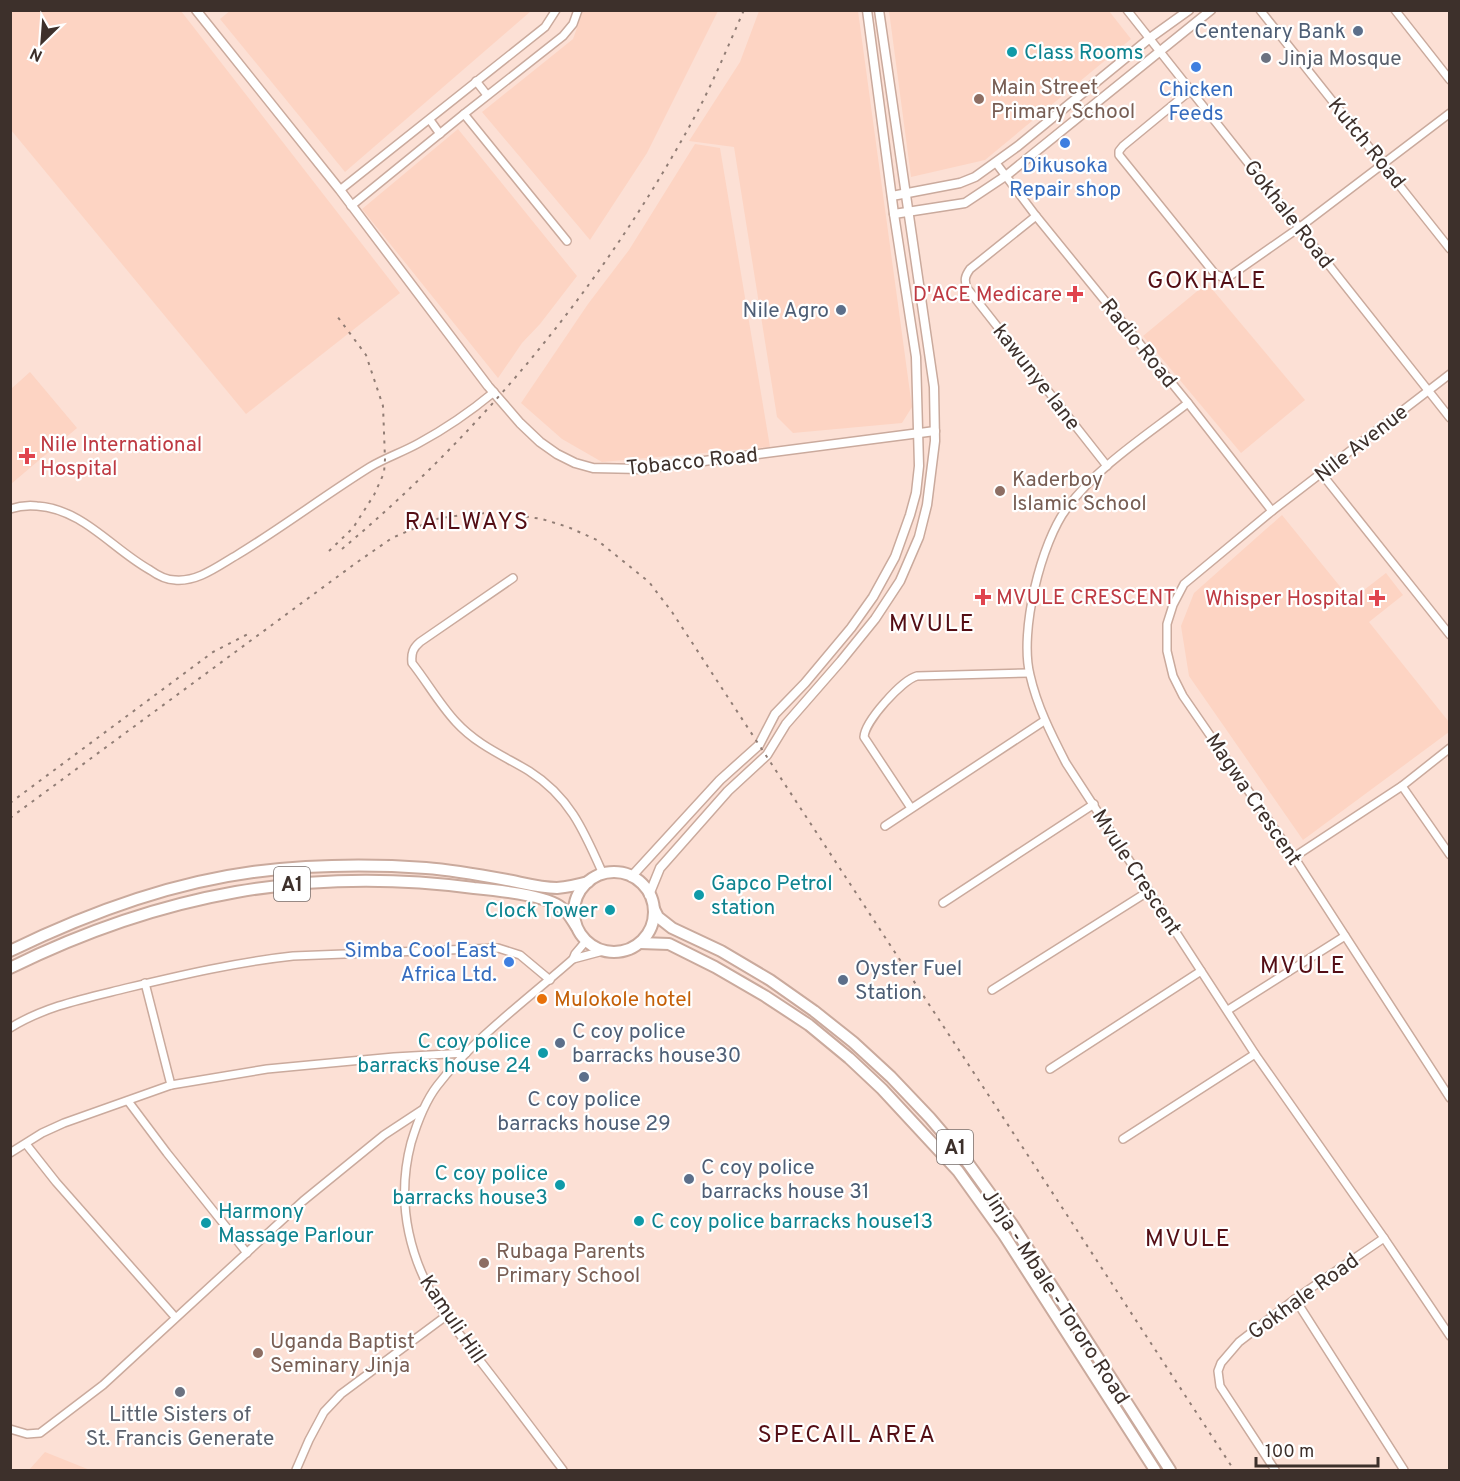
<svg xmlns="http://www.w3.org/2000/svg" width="1460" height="1481" viewBox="0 0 1460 1481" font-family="Overpass,sans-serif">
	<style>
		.built { fill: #fdd4c3 }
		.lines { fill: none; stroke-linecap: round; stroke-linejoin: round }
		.minor-casing { stroke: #caaa9d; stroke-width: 10 }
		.tertiary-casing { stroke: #caaa9d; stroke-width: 11 }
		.trunk-casing { stroke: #caaa9d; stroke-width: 14 }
		.minor { stroke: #fff; stroke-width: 7 }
		.tertiary { stroke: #fff; stroke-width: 8 }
		.trunk { stroke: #fff; stroke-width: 10 }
		.rail { stroke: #917d75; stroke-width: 2; stroke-dasharray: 3 6; stroke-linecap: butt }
		.service-dot { fill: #5c6f8a; stroke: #fff; stroke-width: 2 }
		.culture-dot { fill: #0f9aa8; stroke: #fff; stroke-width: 2 }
		.worship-dot { fill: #6b7280; stroke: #fff; stroke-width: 2 }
		.shop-dot { fill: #3f7fe0; stroke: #fff; stroke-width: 2 }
		.education-dot { fill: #8d6e63; stroke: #fff; stroke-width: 2 }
		.health-dot { fill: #e0444e; stroke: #fff; stroke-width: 2 }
		.food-dot { fill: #e8710a; stroke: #fff; stroke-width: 2 }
		.labels { text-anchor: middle; stroke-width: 4.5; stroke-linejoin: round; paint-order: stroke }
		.shield { fill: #fff; stroke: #776e6b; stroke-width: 1.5 }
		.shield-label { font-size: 20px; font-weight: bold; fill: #3d302b }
		.service-label { font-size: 21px; fill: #4e5e75; stroke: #fff; text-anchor: start }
		.culture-label { font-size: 21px; fill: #0d838f; stroke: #fff; text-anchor: start }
		.worship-label { font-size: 21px; fill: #5b616d; stroke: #fff; text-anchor: start }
		.education-label { font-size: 21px; fill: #785e54; stroke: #fff; text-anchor: start }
		.shop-label { font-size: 21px; fill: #366cbe; stroke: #fff }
		.street-label { font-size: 21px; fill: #3d302b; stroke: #fff }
		.health-label { font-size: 21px; fill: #be3a42; stroke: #fff; text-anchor: end }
		.food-label { font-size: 21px; fill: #c56008; stroke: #fff; text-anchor: start }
		.quarter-label { font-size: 24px; letter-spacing: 1.5px; fill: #540e15; stroke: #fff }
	</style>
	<rect width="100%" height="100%" fill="#fce0d5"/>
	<g class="built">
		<path d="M231,10h300v1l-186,161 -125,-153z"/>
		<path d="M10,11h171l219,282 -154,121 -235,-284z"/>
		<path d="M583,11h135l-71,142 -57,87 -108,-128 91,-73z"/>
		<path d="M759,11h99l54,396 -10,16 -109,10 -16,-16 -43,-270 -45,-6 51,-79z"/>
		<path d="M889,11h220l22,28 -146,121 -74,17z"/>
		<path d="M458,129l119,147 -37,48 -18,19 -24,35 -136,-169z"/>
		<path d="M695,144l25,4 50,299 -168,15 -40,-23 -41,-36 67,-99 41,-54z"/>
		<path d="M1207,283l98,117 -64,53 -98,-117z"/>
		<path d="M30,372l47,56 -66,56v-95z"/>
		<path d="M1282,515l69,85 35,-27 17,22 -34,27 80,100v10l-146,108 -114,-164 -8,-50 13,-33z"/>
		<path d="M45,1452l45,18h-61z"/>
	</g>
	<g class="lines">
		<defs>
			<g id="minor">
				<path d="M1127,10l323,408"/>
				<path d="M1260,10l190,239"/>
				<path d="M1395,10l55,70"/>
				<path d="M476,81l11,14"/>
				<path d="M1191,90l-68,56 -4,5v4l96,119 7,3 8,-1 70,-49 150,-114"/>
				<path d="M464,114l103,127"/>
				<path d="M430,120l10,14"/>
				<path d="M996,163l40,53 152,187 84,108"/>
				<path d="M340,190l205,-163 11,-17"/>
				<path d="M351,206l113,-92 99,-78 10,-12 5,-14"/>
				<path d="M1036,216l-66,53c-5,7 -6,11 -3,19l140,178"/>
				<path d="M1450,374l-178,137 -88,73 -11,21 -6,19v27l6,25 10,20 111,161 156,241"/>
				<path d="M1188,403c-41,32 -89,62 -121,105 -26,34 -48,124 -37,167 7,31 21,59 36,88l189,291 129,184 66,98"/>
				<path d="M1321,473l129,162"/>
				<path d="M10,509c9,-3 18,-4 27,-3 46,3 75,43 113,64 7,5 17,10 25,10 23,2 43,-14 62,-25 46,-28 88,-60 133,-88 15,-9 33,-15 49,-24 26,-14 52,-32 75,-51"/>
				<path d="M513,578l-93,64c-7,6 -9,11 -8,21 15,19 28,42 44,59 21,23 48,34 73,49 41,26 55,60 74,103"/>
				<path d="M1402,786l48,69"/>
				<path d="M911,808l-47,-71c1,-16 38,-57 53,-61l112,-3"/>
				<path d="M885,826l159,-105"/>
				<path d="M1294,857l108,-71 48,-38"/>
				<path d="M943,903l151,-99"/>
				<path d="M586,941l-11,13 -2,5 30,-8"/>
				<path d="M145,983l26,102"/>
				<path d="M992,990l157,-99"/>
				<path d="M1228,1010l117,-74"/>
				<path d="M10,1028c35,-22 77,-30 117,-40 55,-13 110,-26 166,-32l205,-8 22,7 30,25"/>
				<path d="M1050,1069l151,-98"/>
				<path d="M128,1101l39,52 80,100"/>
				<path d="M1123,1139l132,-85"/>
				<path d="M26,1144l30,38 119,135"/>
				<path d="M10,1153l32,-20 22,-10 107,-38 96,-16 127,-12 72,-4"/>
				<path d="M1295,1299l109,171"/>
				<path d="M10,1429l17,5 13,-1 63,-48 200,-184 81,-66 38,-25"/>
				<path d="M296,1470l13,-30 15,-28 17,-18 105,-78"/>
				<path d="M563,1470c-27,-36 -54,-72 -82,-108 -11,-16 -25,-31 -36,-47 -35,-51 -50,-111 -34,-172 6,-20 13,-40 26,-57 36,-47 92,-88 136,-127"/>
				<path d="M1275,1470l-55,-84 -2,-15 3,-8 18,-21 56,-43 89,-61"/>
			</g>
			<g id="tertiary">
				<path d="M196,10l144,180 148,196 32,37 20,19 17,12 18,9 18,5 49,1 293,-38"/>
				<path d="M892,196l68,-13 15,-6 43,-31 132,-108 39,-28"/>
				<path d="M894,214l71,-11 42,-28 204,-165"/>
				<path d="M631,877l89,-97 39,-35 16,-31 30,-31 46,-55 22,-31 22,-40 15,-42 6,-22 3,-27 -3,-109 -22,-143 -27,-204"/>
				<path d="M649,895l11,-27 68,-77 39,-36 19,-31 55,-63 34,-42 25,-38 19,-44 8,-32 8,-64 -1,-54 -55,-377"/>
			</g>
			<g id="trunk">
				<circle cx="614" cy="912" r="40"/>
				<path d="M654,909l4,8 14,11 49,23 49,29 44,31 39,31 38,35 39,41 35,41 47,65 158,246"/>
				<path d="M640,943l29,1 46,23 50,29 44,29 40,33 33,31 76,82 46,64 151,235"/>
				<path d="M10,951c76,-37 159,-68 243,-79 56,-7 116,-8 173,-4 27,2 54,7 81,12 16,3 33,8 50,8 10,-1 20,-3 31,-6"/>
				<path d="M10,968c150,-74 298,-102 464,-80 21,2 73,7 88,20 6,4 10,12 14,18"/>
			</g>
		</defs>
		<use href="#minor" class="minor-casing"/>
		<use href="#tertiary" class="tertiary-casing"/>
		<use href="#trunk" class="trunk-casing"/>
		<use href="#minor" class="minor"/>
		<use href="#tertiary" class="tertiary"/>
		<use href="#trunk" class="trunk"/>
		<g class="rail">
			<path d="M342,549c144,-121 263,-267 352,-431 19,-35 34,-72 50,-108"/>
			<path d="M329,551l24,-23 21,-33 10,-22 1,-14 -2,-53 -17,-51 -29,-39"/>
			<path d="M10,803l203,-151 37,-19"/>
			<path d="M10,818l346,-255 36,-25 44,-19 38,-6 35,1 33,5 26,8 29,13 52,42 23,30 562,858"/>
		</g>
	</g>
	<g class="service-dot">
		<circle cx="1358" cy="31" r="6"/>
		<circle cx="841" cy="310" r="6"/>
		<circle cx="843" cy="980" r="6"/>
		<circle cx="560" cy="1043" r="6"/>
		<circle cx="584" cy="1077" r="6"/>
		<circle cx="689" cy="1179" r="6"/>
	</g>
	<g class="culture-dot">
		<circle cx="1012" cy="52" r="6"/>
		<circle cx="699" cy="895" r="6"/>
		<circle cx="610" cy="910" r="6"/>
		<circle cx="543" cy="1053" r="6"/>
		<circle cx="560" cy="1185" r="6"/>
		<circle cx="639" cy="1221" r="6"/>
		<circle cx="206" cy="1223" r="6"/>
	</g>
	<g class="worship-dot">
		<circle cx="1266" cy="58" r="6"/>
		<circle cx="180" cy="1392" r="6"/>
	</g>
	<g class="shop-dot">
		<circle cx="1196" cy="67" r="6"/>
		<circle cx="1065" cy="143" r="6"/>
		<circle cx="509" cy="962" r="6"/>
	</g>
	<g class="education-dot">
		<circle cx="979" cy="99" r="6"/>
		<circle cx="1000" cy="491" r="6"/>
		<circle cx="484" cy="1263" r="6"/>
		<circle cx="258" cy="1353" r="6"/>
	</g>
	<g class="health-dot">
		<path d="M1072 285h6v6h6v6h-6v6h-6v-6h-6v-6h6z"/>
		<path d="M24 447h6v6h6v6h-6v6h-6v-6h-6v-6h6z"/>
		<path d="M980 588h6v6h6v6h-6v6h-6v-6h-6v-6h6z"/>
		<path d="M1374 589h6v6h6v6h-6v6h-6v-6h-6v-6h6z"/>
	</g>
	<circle class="food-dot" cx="542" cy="999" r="6"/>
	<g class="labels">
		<g class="shield">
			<rect x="274" y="867" width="36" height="34" rx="4.5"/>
			<rect x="937" y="1130" width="36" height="34" rx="4.5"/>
		</g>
		<g class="shield-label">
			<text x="292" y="891">A1</text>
			<text x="955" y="1154">A1</text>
		</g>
		<g class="service-label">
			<text x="1346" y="38" text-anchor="end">Centenary Bank</text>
			<text x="829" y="317" text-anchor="end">Nile Agro</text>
			<text x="855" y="975">Oyster Fuel<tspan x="855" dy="24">Station</tspan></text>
			<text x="572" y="1038">C coy police<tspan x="572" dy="24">barracks house30</tspan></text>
			<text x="584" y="1106" text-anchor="middle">C coy police<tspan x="584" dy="24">barracks house 29</tspan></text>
			<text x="701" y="1174">C coy police<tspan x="701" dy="24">barracks house 31</tspan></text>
		</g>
		<g class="culture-label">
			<text x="1024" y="59">Class Rooms</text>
			<text x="711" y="890">Gapco Petrol<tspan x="711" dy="24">station</tspan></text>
			<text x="598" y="917" text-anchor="end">Clock Tower</text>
			<text x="531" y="1048" text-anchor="end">C coy police<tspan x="531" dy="24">barracks house 24</tspan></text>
			<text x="548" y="1180" text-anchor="end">C coy police<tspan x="548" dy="24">barracks house3</tspan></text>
			<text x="218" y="1218">Harmony<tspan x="218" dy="24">Massage Parlour</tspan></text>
			<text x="651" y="1228">C coy police barracks house13</text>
		</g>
		<g class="worship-label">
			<text x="1278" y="65">Jinja Mosque</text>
			<text x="180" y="1421" text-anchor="middle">Little Sisters of<tspan x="180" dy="24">St. Francis Generate</tspan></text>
		</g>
		<g class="education-label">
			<text x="991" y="94">Main Street<tspan x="991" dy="24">Primary School</tspan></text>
			<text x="1012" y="486">Kaderboy<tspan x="1012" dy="24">Islamic School</tspan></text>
			<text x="496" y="1258">Rubaga Parents<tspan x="496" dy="24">Primary School</tspan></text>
			<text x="270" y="1348">Uganda Baptist<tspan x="270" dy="24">Seminary Jinja</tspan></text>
		</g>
		<g class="shop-label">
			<text x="1196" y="96">Chicken<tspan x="1196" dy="24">Feeds</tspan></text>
			<text x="1065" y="172">Dikusoka<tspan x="1065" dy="24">Repair shop</tspan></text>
			<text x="497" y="957" text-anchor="end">Simba Cool East<tspan x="497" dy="24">Africa Ltd.</tspan></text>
		</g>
		<g class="street-label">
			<text transform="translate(1367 143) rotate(51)" y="7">Kutch Road</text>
			<text transform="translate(1289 214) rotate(52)" y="7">Gokhale Road</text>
			<text transform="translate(1139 343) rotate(51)" y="7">Radio Road</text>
			<text transform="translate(1037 377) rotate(52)" y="7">kawunye lane</text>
			<text transform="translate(1361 443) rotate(-38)" y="7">Nile Avenue</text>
			<text transform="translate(692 461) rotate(-6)" y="7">Tobacco Road</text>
			<text transform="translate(1254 799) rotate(56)" y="7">Magwa Crescent</text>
			<text transform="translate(1137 872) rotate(57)" y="7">Mvule Crescent</text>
			<text transform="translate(1056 1296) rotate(57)" y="7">Jinja - Mbale - Tororo Road</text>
			<text transform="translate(1303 1296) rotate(-36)" y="7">Gokhale Road</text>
			<text transform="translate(453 1319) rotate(56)" y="7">Kamuli Hill</text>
		</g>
		<g class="health-label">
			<text x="1062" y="301">D'ACE Medicare</text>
			<text x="40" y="451" text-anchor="start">Nile International<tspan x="40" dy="24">Hospital</tspan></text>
			<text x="996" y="604" text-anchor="start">MVULE CRESCENT</text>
			<text x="1364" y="605">Whisper Hospital</text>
		</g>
		<g class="food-label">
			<text x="554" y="1006">Mulokole hotel</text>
		</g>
		<g class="quarter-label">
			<text x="1207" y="288">GOKHALE</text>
			<text x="467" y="529">RAILWAYS</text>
			<text x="932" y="631">MVULE</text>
			<text x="1303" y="973">MVULE</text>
			<text x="1188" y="1246">MVULE</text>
			<text x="847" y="1442">SPECAIL AREA</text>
		</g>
	</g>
	<rect width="1460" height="1481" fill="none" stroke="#3d302b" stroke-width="24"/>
	<g transform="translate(42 42) rotate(205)" stroke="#ffffff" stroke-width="4.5" paint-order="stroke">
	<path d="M0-4.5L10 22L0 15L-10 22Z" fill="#3d302b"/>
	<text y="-9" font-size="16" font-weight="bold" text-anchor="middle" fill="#3d302b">N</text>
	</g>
	<path d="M1256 1457v9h122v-9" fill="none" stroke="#3d302b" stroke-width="3"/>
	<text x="1265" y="1457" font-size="18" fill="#3d302b" stroke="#ffffff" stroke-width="4.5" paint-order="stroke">100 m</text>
</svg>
